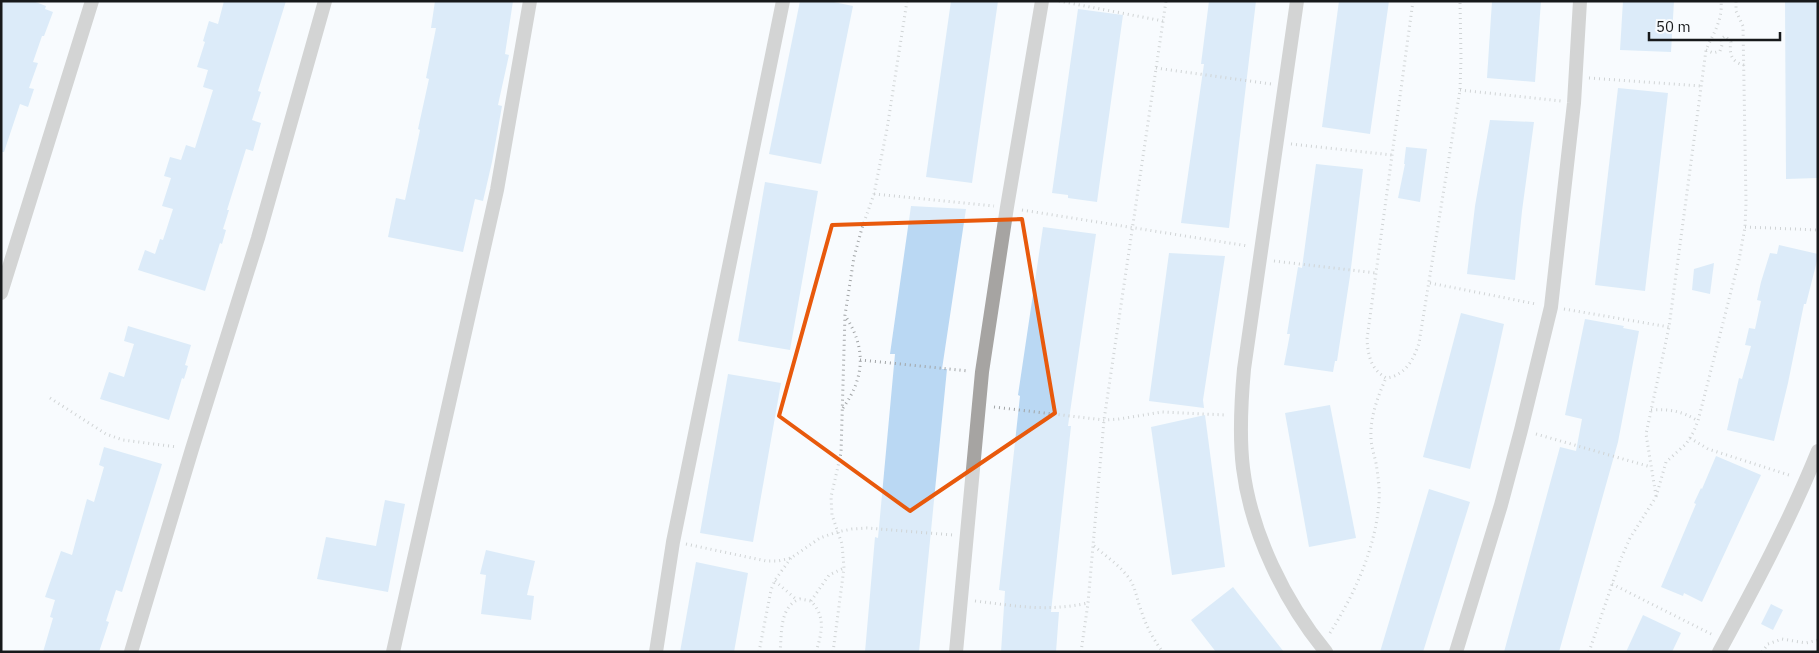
<svg xmlns="http://www.w3.org/2000/svg" width="1819" height="653" viewBox="0 0 1819 653" font-family="'IBM Plex Sans',sans-serif">
	<style>
		.building { fill: #bad8f3 }
		.lines { fill: none; stroke-linecap: round; stroke-linejoin: round }
		.path { stroke: #a1a4a6; stroke-width: 3; stroke-dasharray: 1 4; stroke-linecap: butt }
		.minor { stroke: #a6a4a2; stroke-width: 14 }
		.marked { fill: none; stroke: #e8590c; stroke-width: 4; stroke-linejoin: round }
	</style>
	<rect width="100%" height="100%" fill="#f8fbfe"/>
	<g class="building">
		<path d="M1,1h32l13,5 -1,3 8,3 -9,24h-2l-9,26 5,1 -9,25 5,1 -6,18 -8,-3 -16,48h-3z"/>
		<path d="M224,1h62l-28,90 3,1 -9,28 9,3 -8,28 -7,-2 -19,61h2l-6,19 3,1 -4,14 -2,-1 -15,48 -67,-21 7,-20 10,4 5,-15 3,1 10,-31 -11,-3 9,-28 -7,-2 6,-19 11,3 5,-15 9,3 18,-58 -10,-3 5,-17 -11,-3 8,-25 -2,-1 6,-20 9,3z"/>
		<path d="M435,1h78l-8,53 4,1 -11,50 4,1 -10,56 -9,39 -8,-2 -12,53 -75,-15 8,-39 9,2 15,-70 -2,-1 11,-50 -3,-1 10,-50h-5z"/>
		<path d="M800,1h29l24,5 -32,158 -52,-10z"/>
		<path d="M951,1h47l-26,182 -46,-6z"/>
		<path d="M1209,1h47l-27,227 -48,-5 23,-159h-3z"/>
		<path d="M1339,1h50l-19,133 -48,-7z"/>
		<path d="M1492,1h49l-6,81 -48,-4z"/>
		<path d="M1623,1h51l-3,51 -51,-2z"/>
		<path d="M1785,1h33v177l-32,1z"/>
		<path d="M1078,9l45,6 -26,187 -29,-4v-3l-16,-2z"/>
		<path d="M1618,88l50,5 -23,198 -50,-6z"/>
		<path d="M1490,120l44,2 -12,89 -7,69 -48,-6 8,-68z"/>
		<path d="M1406,147l21,2 -7,53 -22,-4 7,-34h-1z"/>
		<path d="M1316,164l47,5 -13,107 -13,85h-2l-2,11 -49,-7 6,-31h-3l11,-67 4,1z"/>
		<path d="M765,182l53,9 -28,159 -52,-9z"/>
		<path d="M911,206l55,3 -24,160h5l-28,283h-54l10,-115 3,1 17,-184h-5z"/>
		<path d="M1043,227l53,7 -28,192h3l-20,186h8l-3,40h-55l4,-61 -6,-1 21,-194 -2,-1z"/>
		<path d="M1779,245l39,9v3l-12,47h-2l-16,79 -14,58 -47,-11 12,-52 3,1 9,-33 -6,-1 4,-17 6,1 6,-28 -4,-1 4,-18 9,-29 7,1z"/>
		<path d="M1169,253l56,3 -22,144 1,8 -55,-7z"/>
		<path d="M1714,263l-4,31 -18,-4 2,-21z"/>
		<path d="M1461,313l43,11 -9,41 -25,104 -47,-12z"/>
		<path d="M1585,319l39,7 -1,2 16,3 -21,111 -59,210h-55l56,-205 16,4 6,-32 -17,-4z"/>
		<path d="M128,326l63,19 -6,20 3,1 -4,13 -2,-1 -13,42 -69,-21 9,-27 15,5 10,-33 -10,-3z"/>
		<path d="M728,374l53,9 -28,159 -53,-9z"/>
		<path d="M1330,405l26,133 -47,9 -24,-134z"/>
		<path d="M1205,415l20,152 -53,8 -21,-148z"/>
		<path d="M104,447l58,17 -40,128 -6,-2 -10,31 3,1 -10,30h-56l10,-34 -3,-1 5,-17 -10,-3 16,-46 11,4 15,-56 7,3 10,-35 -5,-2z"/>
		<path d="M1716,456l45,19 -59,127 -18,-9 -1,3 -22,-9 35,-83 -2,-1 7,-15 1,1z"/>
		<path d="M1429,489l41,13 -47,150h-43z"/>
		<path d="M385,500l20,4 -17,88 -71,-13 9,-42 50,9z"/>
		<path d="M486,550l49,11 -8,34 7,1 -3,24 -50,-6 5,-39 -6,-1z"/>
		<path d="M696,562l52,11 -14,79h-54z"/>
		<path d="M1233,587l51,65h-68l-25,-32z"/>
		<path d="M1771,604l12,6 -10,20 -12,-6z"/>
		<path d="M1643,615l38,18 -9,19h-46z"/>
	</g>
	<g class="lines">
		<g class="path">
			<path d="M1059,1l104,20"/>
			<path d="M1413,1l-46,338c1,17 4,30 19,39 19,-2 28,-19 33,-35l41,-253 1,-32 -1,-57"/>
			<path d="M1706,50l7,3 7,-2 2,-6 -1,-6 4,-3 6,6c-2,11 0,20 13,23"/>
			<path d="M1156,68l115,16"/>
			<path d="M1589,78l112,8"/>
			<path d="M1460,90l101,11"/>
			<path d="M1291,144l101,11"/>
			<path d="M874,194l120,12"/>
			<path d="M1022,210l226,36"/>
			<path d="M1745,227l73,3"/>
			<path d="M1274,261l102,12"/>
			<path d="M1430,283l106,21"/>
			<path d="M1564,309l105,18"/>
			<path d="M860,360l109,11"/>
			<path d="M50,398l56,36 17,6 54,7"/>
			<path d="M994,407l110,13 15,-1 43,-7 64,3"/>
			<path d="M843,408c22,-31 23,-60 3,-91"/>
			<path d="M1651,410c19,-1 31,1 47,11"/>
			<path d="M1536,434l115,33"/>
			<path d="M1690,438l18,11 84,27"/>
			<path d="M1656,496l-10,-62 23,-107 37,-277c7,-16 17,-30 15,-49"/>
			<path d="M686,544l80,17h12l13,-3 29,-20 17,-6 15,-3 15,-1 86,7"/>
			<path d="M1094,546c13,11 28,21 37,35 5,9 6,19 10,29 5,16 12,29 22,42"/>
			<path d="M775,581l22,19"/>
			<path d="M1612,584l101,51"/>
			<path d="M811,601l18,-26 15,-7"/>
			<path d="M975,601c42,5 71,11 113,2"/>
			<path d="M1330,633c24,-38 46,-85 49,-132 1,-12 -1,-25 -3,-38 -2,-9 -5,-17 -5,-26 -1,-20 7,-41 15,-59"/>
			<path d="M759,652l12,-62 4,-10 16,-22"/>
			<path d="M780,652c2,-18 -1,-46 20,-53l11,2c15,16 11,31 5,51"/>
			<path d="M833,652l11,-84 -2,-24 -10,-29 -1,-18 10,-44 4,-138 9,-58 8,-29 12,-34 13,-65 20,-128"/>
			<path d="M1081,652l7,-49 16,-183 62,-419"/>
			<path d="M1589,652l31,-91 10,-23 26,-41 10,-35 20,-18 7,-11 5,-12 41,-161 6,-33 1,-24 -3,-177 -7,-15v-10"/>
			<path d="M1762,652l6,-8 14,-5 24,4 12,-3"/>
		</g>
		<g class="minor">
			<path d="M1297,1l-53,368c-3,33 -5,66 -1,99 8,65 42,134 83,184"/>
			<path d="M1,293l91,-292"/>
			<path d="M131,652l61,-203 66,-211 67,-237"/>
			<path d="M393,652l104,-462 33,-189"/>
			<path d="M656,652l17,-110 110,-541"/>
			<path d="M956,652l26,-280 25,-165 35,-206"/>
			<path d="M1456,652l45,-147 20,-75 30,-123 23,-204 6,-102"/>
			<path d="M1719,652c36,-66 71,-132 99,-201"/>
		</g>
	</g>
	<path d="M0 0H1819V653H0ZM1022,219l33,194 -145,98 -131,-95 53,-191z" fill="#f8fbfe" fill-opacity=".55" fill-rule="evenodd"/>
	<path class="marked" d="M1022,219l33,194 -145,98 -131,-95 53,-191z"/>
	<rect width="1819" height="653" fill="none" stroke="#17191b" stroke-width="5"/>
	<path d="M1649 32v8h131v-8" fill="none" stroke="#17191b" stroke-width="2.5"/>
	<text x="1656" y="32" font-size="15" fill="#17191b" stroke="#f8fbfe" stroke-width="4" paint-order="stroke">50 m</text>
</svg>
